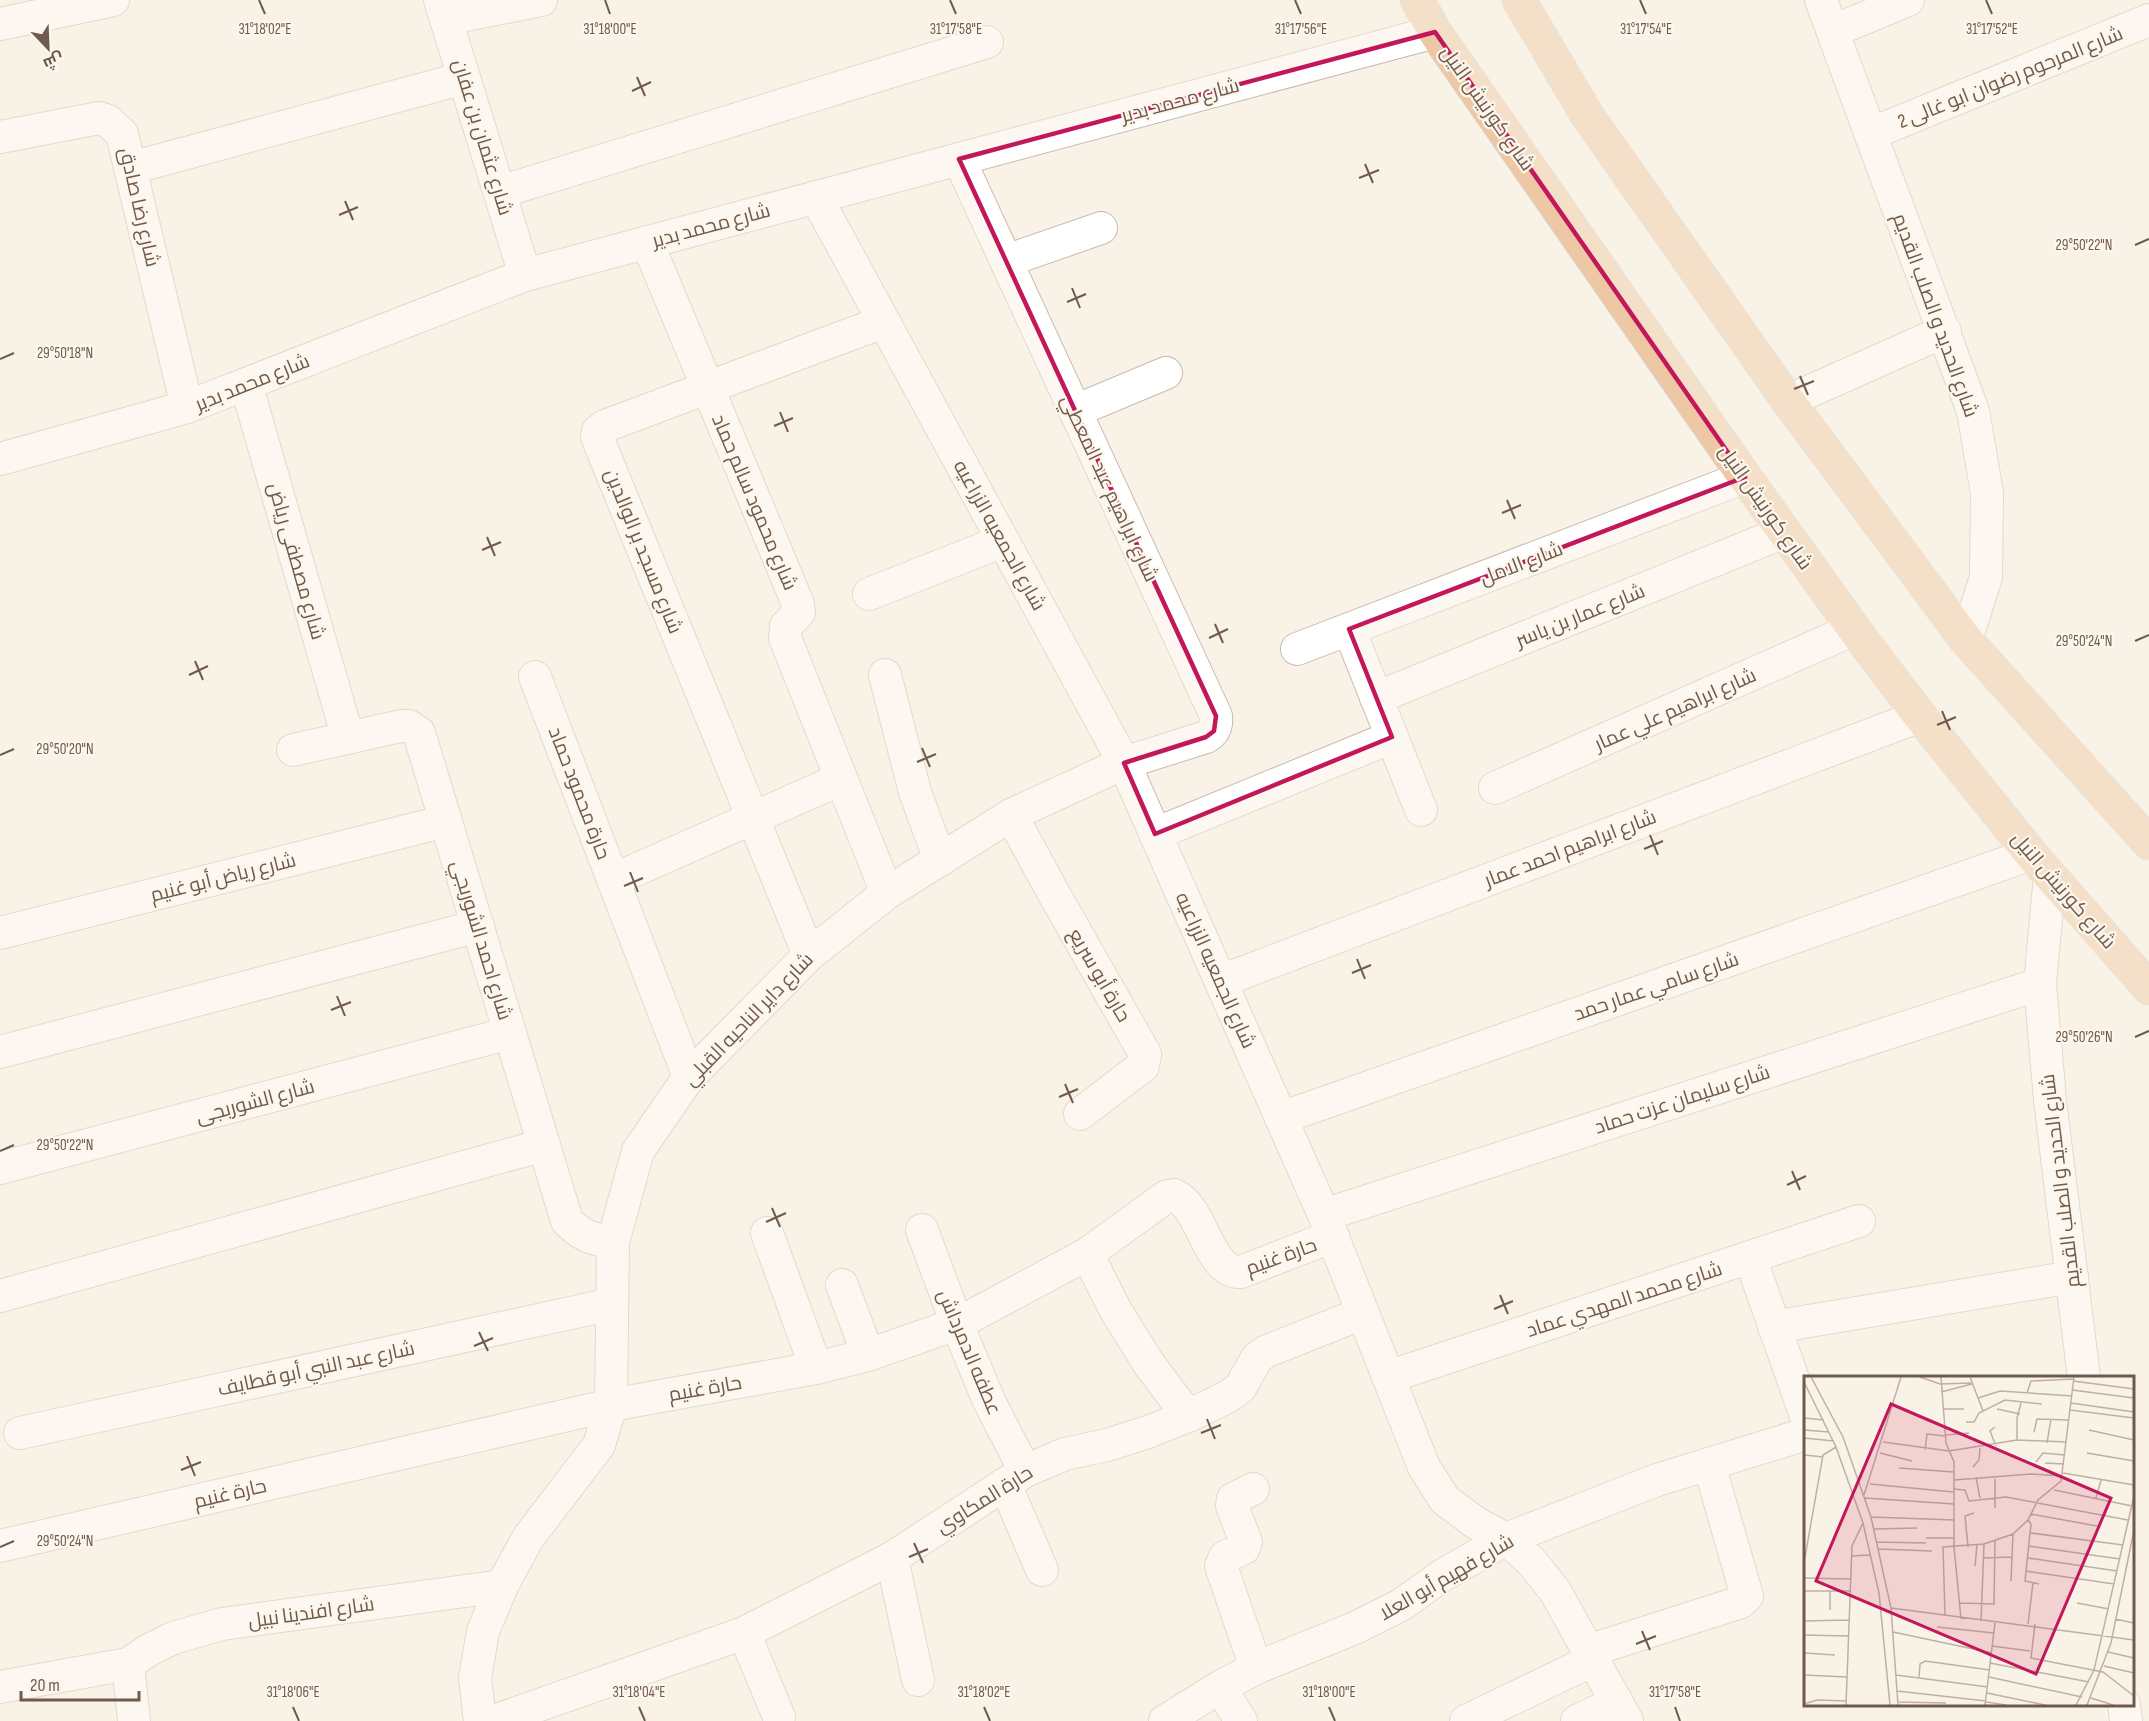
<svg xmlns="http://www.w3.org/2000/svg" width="2149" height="1721" viewBox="0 0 2149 1721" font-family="'Sofia Sans Condensed',Cairo,sans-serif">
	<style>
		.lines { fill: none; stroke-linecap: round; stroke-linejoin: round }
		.minor-casing { stroke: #c9baad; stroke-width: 34 }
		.trunk-casing { stroke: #d7d1cd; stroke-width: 35 }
		.minor { stroke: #fff; stroke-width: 32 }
		.trunk { stroke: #eec7a5; stroke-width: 33 }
		.marked { fill: none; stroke: #c2185b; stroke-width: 4.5; stroke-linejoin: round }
		.ticks { fill: none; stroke: #6f5b4e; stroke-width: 2 }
		.labels { text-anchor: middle; stroke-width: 4.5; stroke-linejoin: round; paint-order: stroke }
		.street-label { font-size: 20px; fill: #6f5b4e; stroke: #fdf6ec }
		.inset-road { fill: none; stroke: #beb1a4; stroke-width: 1.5 }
		.view { fill: #c2185b; fill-opacity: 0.15; stroke: #c2185b; stroke-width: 3 }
		.inset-edge { fill: none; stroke: #6f5b4e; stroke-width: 3 }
		.ticks-label { font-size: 15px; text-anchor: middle; fill: #6f5b4e; stroke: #fdf6ec; stroke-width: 4.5; stroke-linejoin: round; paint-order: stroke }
	</style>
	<rect width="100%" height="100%" fill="#f9f2e6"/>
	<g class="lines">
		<defs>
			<g id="minor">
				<path d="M440,0l85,275"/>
				<path d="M1821,0l152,411 14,82 -1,84 -20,63"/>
				<path d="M446,19l95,-19"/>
				<path d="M0,24l113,-24"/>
				<path d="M1833,31l75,-31"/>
				<path d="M1870,134l279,-114"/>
				<path d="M0,137l99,-19 9,3 14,13 65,273"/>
				<path d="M131,168l333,-90"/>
				<path d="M500,192l487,-150"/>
				<path d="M816,197l308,566 200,452 100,252 21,33 31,23 30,16 25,22 24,30 72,130"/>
				<path d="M647,242l151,362 1,8 -13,14 -1,12 102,255"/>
				<path d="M1006,261l95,-33"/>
				<path d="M246,384l102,354"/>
				<path d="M1788,401l157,-70"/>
				<path d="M1075,411l91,-38"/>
				<path d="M0,459l187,-52 338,-132 910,-243"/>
				<path d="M869,594l134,-53"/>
				<path d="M1349,629l72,181"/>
				<path d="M1297,649l448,-172"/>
				<path d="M885,675l30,117 25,68"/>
				<path d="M535,677l154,400"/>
				<path d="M1376,698l408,-166"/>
				<path d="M293,750l108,-24h8l10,7 148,488c14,14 25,19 46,21"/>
				<path d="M1495,788l359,-159"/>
				<path d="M1011,815l43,79 91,160 -2,12 -63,48"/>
				<path d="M1155,834l237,-97"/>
				<path d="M2050,876l-10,108 10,116 34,278"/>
				<path d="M613,880l228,-101"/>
				<path d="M0,933l446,-112"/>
				<path d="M809,955l-212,-518 1,-6 7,-5 278,-104"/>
				<path d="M1221,981l699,-265"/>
				<path d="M0,1052l478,-126"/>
				<path d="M1281,1118l750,-264"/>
				<path d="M0,1168l510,-135"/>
				<path d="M1324,1215l716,-231"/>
				<path d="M922,1230l35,94 32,77 36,70"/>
				<path d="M767,1233l49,135"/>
				<path d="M1087,1254l29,57 33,53 39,52"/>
				<path d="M1750,1257l56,159"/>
				<path d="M842,1285l26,70"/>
				<path d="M0,1296l544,-151"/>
				<path d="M1774,1327l298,-50"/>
				<path d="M1388,1377l471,-156"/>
				<path d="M20,1433l592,-129"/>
				<path d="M1005,1484l37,86"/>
				<path d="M1253,1489l-20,10 -1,7 14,36 -2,6 -19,9 -4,9 35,102"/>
				<path d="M0,1546l611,-141 205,-37 52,-13 89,-31 130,-70 80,-58 7,-1c29,12 34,79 67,77l92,-36"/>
				<path d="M892,1558l26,122"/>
				<path d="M744,1633l35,84"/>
				<path d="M1588,1651l153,-49 6,-6 -38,-132"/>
				<path d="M128,1664l6,57"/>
				<path d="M0,1687l128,-23 21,-14 24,-12 49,-14 280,-38"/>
				<path d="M1220,1687l21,34"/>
				<path d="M2124,1704l2,17"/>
				<path d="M480,1721l-5,-43 8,-47 19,-45 26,-48 71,-93 12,-40 2,-163 25,-91 51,-74 120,-122 78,-62 124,-78 113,-52 82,-26c9,-5 11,-11 10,-21l-257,-557"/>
				<path d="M494,1721l250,-88 148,-75 133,-87 40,-17 42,-9 41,-13 40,-16 41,-20 11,-8 17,-30 8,-6 98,-39"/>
				<path d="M1165,1721l55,-34 36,-19 99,-40 46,-23 42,-30 63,-36 151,-59 149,-46"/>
				<path d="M1466,1721l127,-61"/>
				<path d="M1577,1721l40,-19"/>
			</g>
			<g id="trunk">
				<path d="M1417,0l18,32 310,445 109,152 66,87 111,138 118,134"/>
				<path d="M1519,0l68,115 201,286 178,239 183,203"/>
			</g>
		</defs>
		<use href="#minor" class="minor-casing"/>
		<use href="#trunk" class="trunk-casing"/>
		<use href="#minor" class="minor"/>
		<use href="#trunk" class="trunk"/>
	</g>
	<path d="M0 0H2149V1721H0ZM1435,32l310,445 -396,152 43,108 -237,97 -31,-71 82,-26 8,-6 2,-15 -257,-557z" fill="#f9f2e6" fill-opacity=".55" fill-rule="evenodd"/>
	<path class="marked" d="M1435,32l310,445 -396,152 43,108 -237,97 -31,-71 82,-26 8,-6 2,-15 -257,-557z"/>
	<path class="ticks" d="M259,0l6,14M605,0l5,14M950,0l6,14M1295,0l6,14M1640,0l6,14M1986,0l6,14M637,77l8,19M632,91l19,-9M1365,164l8,19M1359,178l20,-8M345,201l8,19M339,215l19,-8M2135,245l14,-6M1072,288l8,20M1067,302l19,-8M0,359l14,-6M1800,376l8,19M1794,389l20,-8M780,412l8,20M774,426l19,-8M1507,500l8,19M1502,513l19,-8M487,537l8,19M482,550l19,-8M1215,624l8,19M1209,638l19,-9M2135,641l14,-6M195,661l8,19M189,675l19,-9M1942,711l8,19M1937,725l19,-8M922,748l8,19M0,755l14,-6M917,762l19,-8M1650,835l8,20M1644,849l19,-8M630,872l8,20M624,886l19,-8M1357,959l8,20M1352,973l19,-8M337,996l8,20M331,1010l20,-8M2135,1037l14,-6M1065,1084l8,19M1059,1097l19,-8M0,1151l14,-6M1792,1171l8,19M1787,1185l19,-9M772,1208l8,19M766,1222l20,-9M1500,1295l8,19M1494,1309l19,-8M479,1332l9,19M474,1346l19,-8M1207,1419l8,20M1201,1433l20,-8M187,1456l8,20M181,1470l20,-8M914,1543l9,20M0,1547l14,-6M909,1557l19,-8M1642,1631l8,19M1636,1644l20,-8M293,1707l6,14M639,1707l6,14M984,1707l6,14M1329,1707l6,14M1675,1707l5,14"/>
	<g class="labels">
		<g class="street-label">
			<text transform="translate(2010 77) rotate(-22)" y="7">شارع المرحوم رضوان ابو غالى 2</text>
			<text transform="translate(1180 100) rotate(-15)" y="7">شارع محمد بدير</text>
			<text transform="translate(1488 108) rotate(55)" y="7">شارع كورنيش النيل</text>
			<text transform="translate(483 137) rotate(73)" y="7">شارع عثمان بن عفان</text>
			<text transform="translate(140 207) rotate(77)" y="7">شارع رضا صادق</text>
			<text transform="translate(711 225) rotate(-15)" y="7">شارع محمد بدير</text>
			<text transform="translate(1936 315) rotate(70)" y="7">شارع الحديد و الصلب القديم</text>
			<text transform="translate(252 382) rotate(-22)" y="7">شارع محمد بدير</text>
			<text transform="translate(1110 488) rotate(65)" y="7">شارع ابراهيم عبد المعطي</text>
			<text transform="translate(755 502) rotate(67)" y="7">شارع محمود سالم حماد</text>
			<text transform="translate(1766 507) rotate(55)" y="7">شارع كورنيش النيل</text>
			<text transform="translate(1000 535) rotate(61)" y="7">شارع الجمعيه الزراعيه</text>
			<text transform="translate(644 551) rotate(68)" y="7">شارع مسجد بر الوالدين</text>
			<text transform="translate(297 561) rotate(74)" y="7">شارع مصطفى رياض</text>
			<text transform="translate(1521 563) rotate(-21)" y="7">شارع الامل</text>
			<text transform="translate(1580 615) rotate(-22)" y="7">شارع عمار بن ياسر</text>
			<text transform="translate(1675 709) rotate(-24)" y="7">شارع ابراهيم علي عمار</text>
			<text transform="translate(580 793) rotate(69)" y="7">حارة محمود حماد</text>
			<text transform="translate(1570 848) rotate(-21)" y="7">شارع ابراهيم احمد عمار</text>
			<text transform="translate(223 877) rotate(-14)" y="7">شارع رياض أبو غنيم</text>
			<text transform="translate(2064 890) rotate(49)" y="7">شارع كورنيش النيل</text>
			<text transform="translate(482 940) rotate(73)" y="7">شارع احمد الشوربجي</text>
			<text transform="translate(1216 970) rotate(66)" y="7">شارع الجمعيه الزراعيه</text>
			<text transform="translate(1100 975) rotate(60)" y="7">حارة أبو سريع</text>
			<text transform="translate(1656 986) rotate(-19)" y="7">شارع سامي عمار حمد</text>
			<text transform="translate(748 1019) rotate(-46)" y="7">شارع داير الناحيه القبلي</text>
			<text transform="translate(1682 1099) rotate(-18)" y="7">شارع سليمان عزت حماد</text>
			<text transform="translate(255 1101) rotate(-15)" y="7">شارع الشوربجى</text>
			<text transform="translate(2060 1181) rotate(-97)" y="7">شارع الحديد و الصلب القديم</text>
			<text transform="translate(1281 1256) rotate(-20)" y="7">حارة غنيم</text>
			<text transform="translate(1624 1299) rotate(-18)" y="7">شارع محمد المهدي عماد</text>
			<text transform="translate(970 1352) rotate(67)" y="7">عطفه الدمرداش</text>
			<text transform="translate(316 1368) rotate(-12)" y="7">شارع عبد النبي أبو قطايف</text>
			<text transform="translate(705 1388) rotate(-10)" y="7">حارة غنيم</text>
			<text transform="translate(230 1493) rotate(-13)" y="7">حارة غنيم</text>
			<text transform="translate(984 1499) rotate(-32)" y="7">حارة المكاوي</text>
			<text transform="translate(1446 1577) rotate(-30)" y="7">شارع فهيم أبو العلا</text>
			<text transform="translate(311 1612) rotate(-8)" y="7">شارع افندينا نبيل</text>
		</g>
	</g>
	<g transform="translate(1804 1376)">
		<rect width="330" height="330" fill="#f9f2e6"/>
		<path class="inset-road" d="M7,1l32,60 28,80 20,91 7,97M116,1l20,7 31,-1M137,1l5,66 8,19v85l7,72M166,1l13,34M269,5l61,8M0,6l32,65 27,76 16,70 11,112M268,14l62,8M137,16l31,-8M223,17l4,-12 43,-2M174,22l22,-7 72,5M267,27l63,9M139,33h21M193,33l23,5M266,34l64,8M0,42l20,2M162,46h8l5,-9 26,-13 37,4M191,51l-5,4 6,15M0,54l25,2M285,54l45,10M230,56l3,-13 32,1M141,59l24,-2M0,62l30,3M213,64v-22l4,-15M79,66l66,9 68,-11 49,2M243,67l4,-24M121,74l2,-16 18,2M76,77l32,8M283,77l47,8M0,79l19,2M232,86l7,-9 22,2M241,87l19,1M169,91l6,-7 1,-12M95,92l55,4M259,97l71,12M172,101l4,21M191,103v29M150,104l77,-6 31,2M66,108l83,8M149,113l12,1 4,11 37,-4 122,23M250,114l78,16M60,119l37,-118M61,122l89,6M292,122l5,-18M226,138l67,12M67,141l83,3M224,144l3,4 -6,57 14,3M70,153l43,-1M227,157l92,12M122,162h28M73,166l49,1M225,170l91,13M164,171l-3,-31 9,-3M74,173l54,2M47,180l19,-1M180,182l28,-1M224,182l89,13M0,187l19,-108 13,-8M171,190l2,-21M222,195l88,13M0,202l46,1M207,205l2,-47M0,215h46M26,215v19M156,227l34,1 1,-63M273,227l32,6M87,232l243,32M141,240l-2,-69 41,-3 29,-10 15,-14 10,-20 23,-19 13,-104M311,243l19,4M0,245l45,-1M177,245l3,-77M224,248l5,-41M231,248l-4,34 72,14 31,24M133,251l57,6M89,256l99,21M0,259l44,1M188,270l38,5M304,276l26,6M0,277l31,2M186,287l99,19M300,290l30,7M0,299l43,2M92,299l92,12M115,301l1,-13 5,-3 65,9M185,301l93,20M93,315l89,10M183,317l58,12M287,322l22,7M93,326l49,1M182,326l20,3M0,328l13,-4 29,1M42,329l6,-159 11,-23M181,329l10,-82M272,329l18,-35 40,-174M283,329l24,-62 23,-113"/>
		<path class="view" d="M87,28l220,94 -75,176 -220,-93z"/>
		<rect width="330" height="330" class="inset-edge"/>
	</g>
	<g class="ticks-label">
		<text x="1646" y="34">31°17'54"E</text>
		<text x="265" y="34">31°18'02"E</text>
		<text x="610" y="34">31°18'00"E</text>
		<text x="956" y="34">31°17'58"E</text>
		<text x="1301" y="34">31°17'56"E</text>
		<text x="1992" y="34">31°17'52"E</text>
		<text x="2084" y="250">29°50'22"N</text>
		<text x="65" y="358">29°50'18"N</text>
		<text x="2084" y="646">29°50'24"N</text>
		<text x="65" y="754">29°50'20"N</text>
		<text x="2084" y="1042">29°50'26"N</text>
		<text x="65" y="1150">29°50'22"N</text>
		<text x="65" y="1546">29°50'24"N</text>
		<text x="293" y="1697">31°18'06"E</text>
		<text x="639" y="1697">31°18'04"E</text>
		<text x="984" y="1697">31°18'02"E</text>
		<text x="1329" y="1697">31°18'00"E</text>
		<text x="1675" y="1697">31°17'58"E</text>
	</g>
	<g transform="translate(48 48) rotate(157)" stroke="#fdf6ec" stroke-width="4.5" paint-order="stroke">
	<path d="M0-4.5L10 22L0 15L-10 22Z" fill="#6f5b4e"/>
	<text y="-9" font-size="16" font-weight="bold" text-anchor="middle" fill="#6f5b4e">ش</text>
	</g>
	<path d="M21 1691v9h118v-9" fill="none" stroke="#6f5b4e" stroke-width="3"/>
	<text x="30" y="1691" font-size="18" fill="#6f5b4e" stroke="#fdf6ec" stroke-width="4.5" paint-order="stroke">20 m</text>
</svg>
